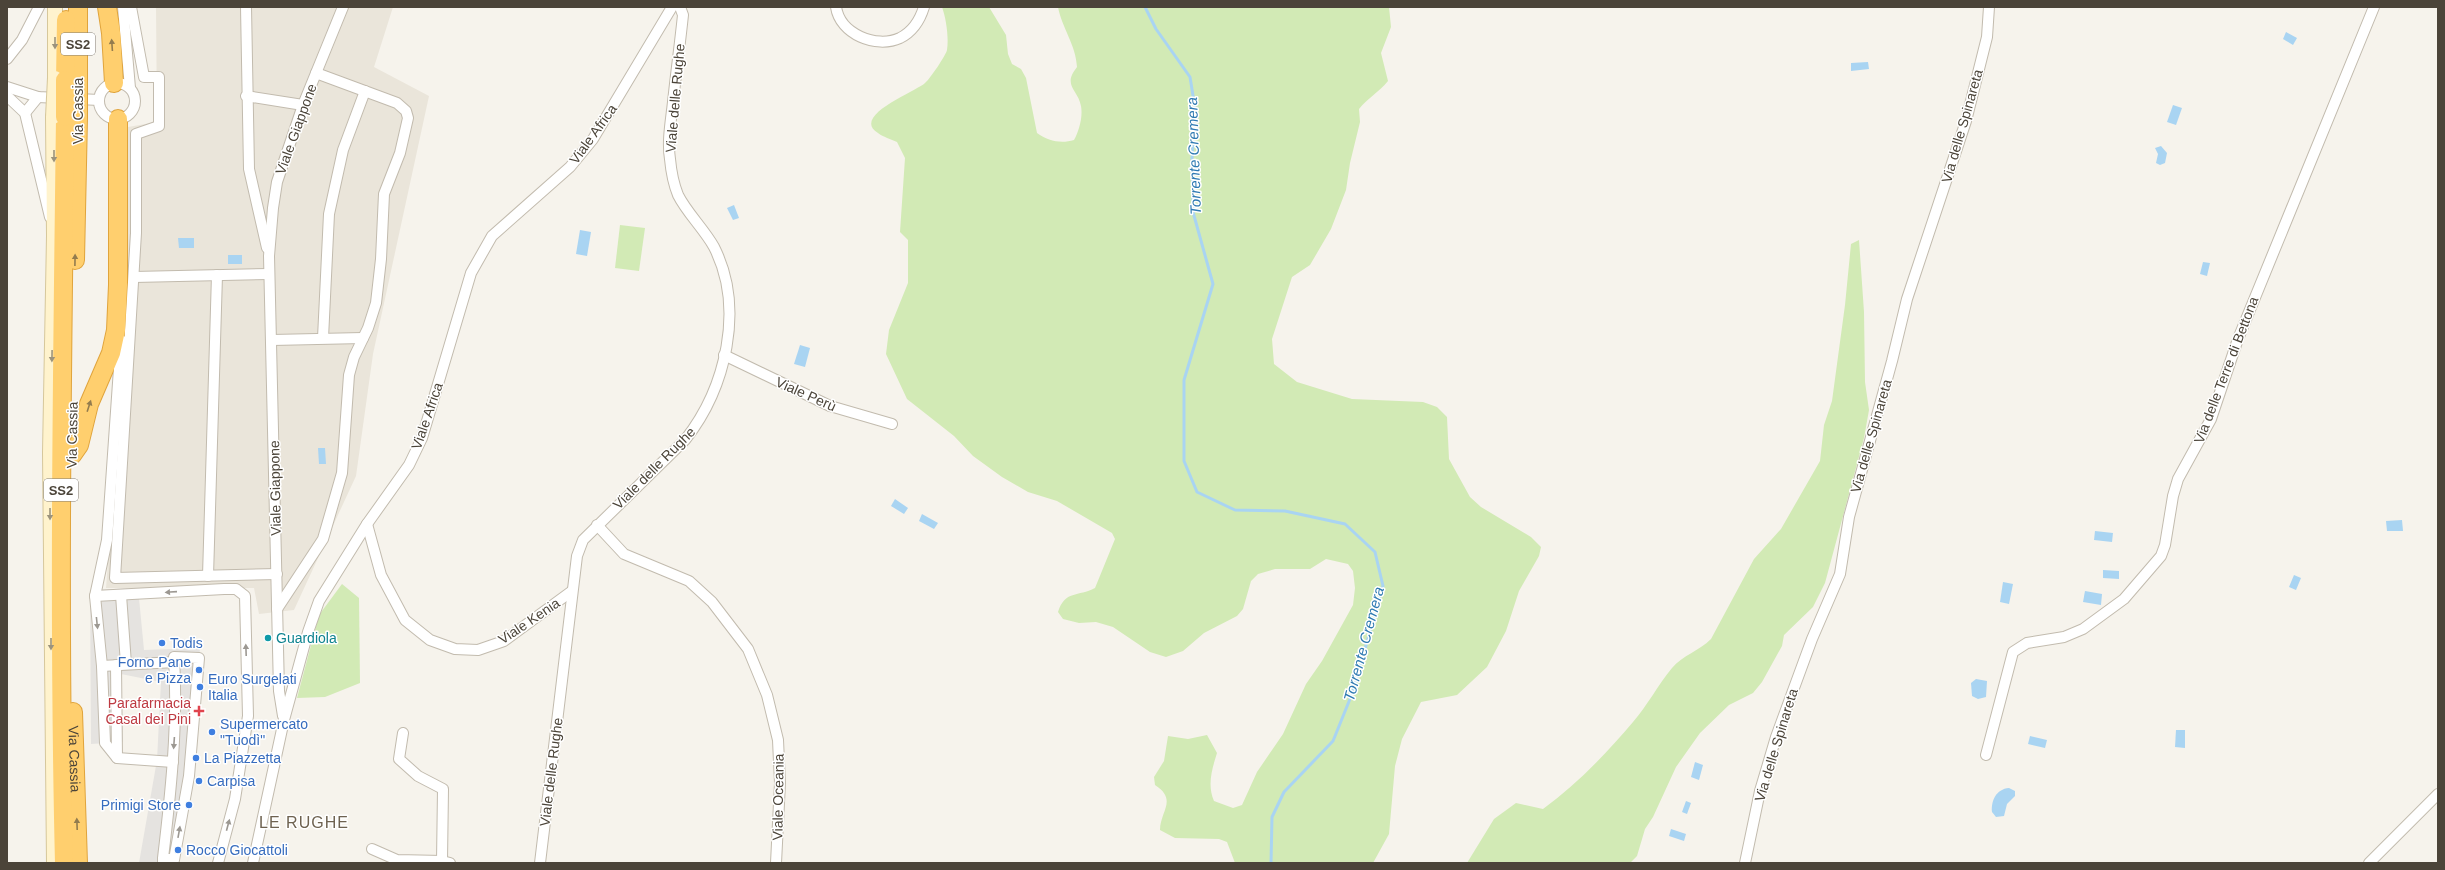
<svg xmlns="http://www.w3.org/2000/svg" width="2445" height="870" viewBox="0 0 2445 870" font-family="Arial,sans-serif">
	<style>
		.residential { fill: #eae5da }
		.green { fill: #d2eab5 }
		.parking { fill: #e5e3e0 }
		.water { fill: #a9d4f2 }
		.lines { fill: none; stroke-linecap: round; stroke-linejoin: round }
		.stream { stroke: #a9d4f2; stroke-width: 3 }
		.street-casing { stroke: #c2bbae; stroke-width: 12 }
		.secondary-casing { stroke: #d6c79b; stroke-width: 16 }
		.highway-casing { stroke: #e0a43c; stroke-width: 20 }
		.street { stroke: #fff; stroke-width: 10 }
		.secondary { stroke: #fff3cd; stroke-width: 14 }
		.highway { stroke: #ffcf6e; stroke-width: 18 }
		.secondary-bridge-casing { stroke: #d6c79b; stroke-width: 16; stroke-linecap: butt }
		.highway-bridge-casing { stroke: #e0a43c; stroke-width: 20; stroke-linecap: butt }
		.secondary-bridge { stroke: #fff3cd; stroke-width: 14 }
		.highway-bridge { stroke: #ffcf6e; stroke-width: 18 }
		.oneway { fill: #9c937c }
		.oneway2 { fill: #937c4e }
		.oneway3 { fill: #9c9892 }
		.culture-dot { fill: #0f9aa8; stroke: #fff; stroke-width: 1.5 }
		.shop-dot { fill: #3f7fe0; stroke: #fff; stroke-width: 1.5 }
		.health-dot { fill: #e0444e; stroke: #fff; stroke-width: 1.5 }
		.labels { text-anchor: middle; stroke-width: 3; stroke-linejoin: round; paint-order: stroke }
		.shield { fill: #fff; stroke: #817c74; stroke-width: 1 }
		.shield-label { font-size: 13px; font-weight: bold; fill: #4b4439 }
		.street-label { font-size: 14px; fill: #4b4439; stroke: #fff }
		.culture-label { font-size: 14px; fill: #0d838f; stroke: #fff; text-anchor: start }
		.shop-label { font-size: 14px; fill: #366cbe; stroke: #fff; text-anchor: start }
		.health-label { font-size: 14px; fill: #be3a42; stroke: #fff; text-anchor: end }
		.water-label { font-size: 15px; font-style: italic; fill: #2e7ab2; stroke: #fff }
		.quarter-label { font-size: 16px; letter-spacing: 1px; fill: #6e6250; stroke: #fff }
	</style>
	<rect width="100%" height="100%" fill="#f6f3ec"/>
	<path class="residential" d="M156,7h237l-19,60 55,29 -56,258 -17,122 -62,134 -35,4 -5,-26h-148l18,-235 4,-226 29,-5z"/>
	<g class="green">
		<path d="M942,7h47l17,28 2,19 4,10 9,5 5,9 11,55c11,8 24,11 37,7 5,-9 9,-23 7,-34 -3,-17 -19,-20 -4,-39 -1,-22 -15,-39 -19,-60h331l2,20 -10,26 7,28c-9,11 -20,17 -29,28l1,13 -10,41 -4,27 -15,39 -21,36 -18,12 -20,62 2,25 23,18 55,17 71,3 14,5 10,10 2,42 21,38 11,10 50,30 10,10 -2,9 -20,35 -13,40 -19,36 -30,28 -36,7 -19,37 -7,27 -6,68 -16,29h-138l-8,-21 -8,-3 -44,-1 -15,-8c0,-19 18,-30 -5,-45l-1,-8 10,-16 4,-25 20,3 19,-4 10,18c-5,16 -10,32 -3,48l19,7 9,-3 15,-33 26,-38 23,-50 16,-23 31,-56 2,-17 -2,-17 -5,-7 -22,-5 -16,10h-35l-17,5 -7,7 -8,28 -6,7 -33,17 -21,18 -17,6 -16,-5 -37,-25 -17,-5 -17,1 -16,-4 -5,-7c7,-22 20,-15 37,-24l20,-49 -3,-6 -55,-32 -29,-9 -26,-15 -29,-21 -19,-20 -47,-37 -21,-45 3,-24 19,-47v-43l-8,-8 5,-74 -8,-16c-6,-3 -14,-5 -19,-9 -28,-17 39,-42 47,-50 5,-4 21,-28 22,-33 2,-13 -1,-32 -5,-43z"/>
		<path d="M620,225l25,3 -6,43 -24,-3z"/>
		<path d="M1859,240l5,72 1,70 4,28 -5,28 -39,145 -12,24 -29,28 -2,11 -20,36 -9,11 -24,12 -29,28 -24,34 -23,50 -8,12 -8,27 -7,7h-163l27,-44 22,-16 27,6c33,-24 63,-55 90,-87 14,-16 25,-37 39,-54 11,-13 27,-17 39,-29l43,-80 27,-30 39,-68 4,-36 8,-24 13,-96 6,-61z"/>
		<path d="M342,584l17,14 1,85 -35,14 -28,1 22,-83z"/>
	</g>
	<path class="parking" d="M138,588l6,62 56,-2 -11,134 -18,81h-32l18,-103 4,-78 -40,-8 2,68 -32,2 -1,-154z"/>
	<g class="water">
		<path d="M2286,32l11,6 -4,7 -10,-6z"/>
		<path d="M1868,62l1,7 -18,2v-8z"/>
		<path d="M2173,105l9,3 -6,17 -9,-3z"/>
		<path d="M2161,146l6,7 -2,10 -5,2 -4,-2 2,-9 -3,-6z"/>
		<path d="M734,205l5,13 -6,2 -6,-12z"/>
		<path d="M580,230l11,2 -4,24 -11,-2z"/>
		<path d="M178,238h16v10h-15z"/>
		<rect x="228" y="255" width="14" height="9"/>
		<path d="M2203,262l7,1 -3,13 -7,-2z"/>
		<path d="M800,345l10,3 -5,19 -11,-3z"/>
		<path d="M318,448h7l1,16h-7z"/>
		<path d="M895,499l13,9 -4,6 -13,-8z"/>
		<path d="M922,514l16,9 -4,6 -15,-8z"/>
		<path d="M2402,520l1,11h-16l-1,-10z"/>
		<path d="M2095,531l18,2 -1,9 -18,-2z"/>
		<path d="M2103,570l16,1v8l-16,-1z"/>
		<path d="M2294,575l7,3 -5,12 -7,-3z"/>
		<path d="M2003,582l10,2 -4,20 -9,-2z"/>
		<path d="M2085,591l17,3 -1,11 -18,-3z"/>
		<path d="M1976,679l11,2 -1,16 -8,2 -6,-3 -1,-13z"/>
		<path d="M2176,730h9v18l-10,-1z"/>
		<path d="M2030,736l17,4 -2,8 -17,-4z"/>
		<path d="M1695,762l8,3 -4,15 -8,-3z"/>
		<path d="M2009,788l6,3v5l-8,8 -3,12 -8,1 -4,-5c-1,-11 4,-23 17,-24z"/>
		<path d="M1686,801l5,2 -4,11 -5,-2z"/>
		<path d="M1671,829l15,5 -2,7 -15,-5z"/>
	</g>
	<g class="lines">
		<path class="stream" d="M1145,7l11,22 34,48 5,31 -3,51 1,53 20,72 -29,96v81l13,31 38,18 50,1 60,13 30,28 8,34 -31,108 -19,47 -49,51 -12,25 -1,46"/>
		<defs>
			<g id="street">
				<path d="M123,7l7,81"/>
				<path d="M131,7l13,70h15v49l-23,8v99l-21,345 162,-4"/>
				<path d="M246,7l3,162 18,79"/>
				<path d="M836,7c4,27 40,42 64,31 12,-6 20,-18 24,-31"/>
				<path d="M7,59l15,-19 17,-33"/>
				<circle cx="117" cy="101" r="18"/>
				<path d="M7,87l31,10 61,3"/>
				<path d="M7,96l18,17 25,104"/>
				<path d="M246,96l57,9"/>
				<path d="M25,113l13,-16"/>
				<path d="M134,277l135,-3"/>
				<path d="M323,338l6,-124 14,-64 22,-59"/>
				<path d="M272,340l91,-2"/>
				<path d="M724,355l106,51 62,18"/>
				<path d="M367,524l14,51 24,45 25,20 25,9 23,1 26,-9 68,-50"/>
				<path d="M597,525l27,29 65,27 23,21 36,47 19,46 11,45 2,43 -4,80"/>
				<path d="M208,576l9,-301"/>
				<path d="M121,595l5,69"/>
				<path d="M95,596l12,-56 14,-200"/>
				<path d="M277,609l46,-70 19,-66 7,-98 5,-18 14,-29 8,-25 5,-44 3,-65 16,-41 8,-35 -2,-7 -9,-8 -81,-30"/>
				<path d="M175,662l-73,4 -7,-70 129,-7h12l9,7 3,120 -13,83 -17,64"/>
				<path d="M116,665l1,93"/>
				<path d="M102,666l3,77 12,15 56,4"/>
				<path d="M283,716l-4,-25 -10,-435 4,-48 4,-26 26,-77 40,-98"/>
				<path d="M403,733l-4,26 19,17 25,13 -1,72"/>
				<path d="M1986,755l27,-103 14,-9 37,-6 19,-8 41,-30 37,-43 4,-11 8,-49 5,-17 33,-60 27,-80 136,-332"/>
				<path d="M372,849l25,11 45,1 8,2"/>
				<path d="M163,858l11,2 15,-84 10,-118 -25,-1c4,68 -3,134 -11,201v5"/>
				<path d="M253,863l31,-143 24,-88 11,-31 48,-77 42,-59 13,-27 49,-165 21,-37 78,-69 23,-28 79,-132"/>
				<path d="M540,863l37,-307 6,-16 102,-100c41,-52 60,-132 29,-193 -10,-18 -27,-34 -36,-52 -4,-10 -7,-25 -8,-36 -3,-18 1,-38 3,-57 3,-29 7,-58 10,-87l-3,-8"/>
				<path d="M1745,863l15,-72 16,-54 36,-98 28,-65 9,-57 43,-156 15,-62 59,-178 21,-84 2,-30"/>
				<path d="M2369,863l69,-69"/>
			</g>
			<g id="secondary">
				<path d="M55,78v-71"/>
				<path d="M53,117l1,119 -4,217 4,410"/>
			</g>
			<g id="highway">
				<path d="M78,7v75"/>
				<path d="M107,7l4,26 3,50"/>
				<path d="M65,80l1,-60"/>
				<path d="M75,260l3,-143"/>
				<path d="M72,455l7,-10 10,-41 22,-51 5,-23 2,-45v-166"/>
				<path id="s1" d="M73,712l5,151"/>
				<path d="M64,863c-6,-249 -2,-498 1,-746"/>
			</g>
		</defs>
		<use href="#street" class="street-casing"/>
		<use href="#secondary" class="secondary-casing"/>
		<use href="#highway" class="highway-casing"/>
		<use href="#street" class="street"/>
		<use href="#secondary" class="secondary"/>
		<use href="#highway" class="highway"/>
		<defs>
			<path id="secondary-bridge" d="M53,117l2,-39"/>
			<g id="highway-bridge">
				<path d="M78,82v35"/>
				<path d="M65,117v-37"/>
			</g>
		</defs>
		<use href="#secondary-bridge" class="secondary-bridge-casing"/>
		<use href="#highway-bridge" class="highway-bridge-casing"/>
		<use href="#secondary-bridge" class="secondary-bridge"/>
		<use href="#highway-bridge" class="highway-bridge"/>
	</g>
	<defs><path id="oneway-solid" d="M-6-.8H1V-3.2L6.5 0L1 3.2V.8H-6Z"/></defs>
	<g class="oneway">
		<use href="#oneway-solid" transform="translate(55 43) rotate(90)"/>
		<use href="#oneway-solid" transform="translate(54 156) rotate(90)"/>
		<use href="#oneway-solid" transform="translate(52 356) rotate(91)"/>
		<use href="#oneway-solid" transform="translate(50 514) rotate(90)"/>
		<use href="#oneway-solid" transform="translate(51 644) rotate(90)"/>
	</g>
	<g class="oneway2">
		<use href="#oneway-solid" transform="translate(112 45) rotate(-94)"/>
		<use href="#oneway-solid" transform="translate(75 260) rotate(-89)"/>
		<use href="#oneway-solid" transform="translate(89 406) rotate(-72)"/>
		<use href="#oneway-solid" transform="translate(77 824) rotate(-92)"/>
	</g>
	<g class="oneway3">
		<use href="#oneway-solid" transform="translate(171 592) rotate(176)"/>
		<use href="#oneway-solid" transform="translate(97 623) rotate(84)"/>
		<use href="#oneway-solid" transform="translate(246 650) rotate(-92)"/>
		<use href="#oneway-solid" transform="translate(174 743) rotate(94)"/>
		<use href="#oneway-solid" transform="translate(228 825) rotate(-75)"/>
		<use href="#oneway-solid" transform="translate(179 832) rotate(-80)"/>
	</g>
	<circle class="culture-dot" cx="268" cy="638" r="4"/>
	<g class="shop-dot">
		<circle cx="162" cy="643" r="4"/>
		<circle cx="199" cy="670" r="4"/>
		<circle cx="200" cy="687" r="4"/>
		<circle cx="212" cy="732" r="4"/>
		<circle cx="196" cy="758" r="4"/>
		<circle cx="199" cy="781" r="4"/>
		<circle cx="189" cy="805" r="4"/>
		<circle cx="178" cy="850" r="4"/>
	</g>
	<path class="health-dot" d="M197 705h4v4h4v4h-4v4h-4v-4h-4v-4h4z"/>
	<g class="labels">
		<g class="shield">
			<rect x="61" y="33" width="34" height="22" rx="3"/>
			<rect x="44" y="479" width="34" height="22" rx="3"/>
		</g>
		<g class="shield-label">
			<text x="78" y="49">SS2</text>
			<text x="61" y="495">SS2</text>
		</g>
		<g class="street-label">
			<text transform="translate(675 98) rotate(-85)" y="5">Viale delle Rughe</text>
			<text transform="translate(78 111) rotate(-90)" y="5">Via Cassia</text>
			<text transform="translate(1962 126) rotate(-74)" y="5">Via delle Spinareta</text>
			<text transform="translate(296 129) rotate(-70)" y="5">Viale Giappone</text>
			<text transform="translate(593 134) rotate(-54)" y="5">Viale Africa</text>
			<text transform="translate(2226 370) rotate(-69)" y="5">Via delle Terre di Bettona</text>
			<text transform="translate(806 394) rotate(24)" y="5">Viale Perù</text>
			<text transform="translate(427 416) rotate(-71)" y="5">Viale Africa</text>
			<text transform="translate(72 435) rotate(-89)" y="5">Via Cassia</text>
			<text transform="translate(1871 436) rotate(-74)" y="5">Via delle Spinareta</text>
			<text transform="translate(654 468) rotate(-45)" y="5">Viale delle Rughe</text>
			<text transform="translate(275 488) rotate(-91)" y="5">Viale Giappone</text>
			<text transform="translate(529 621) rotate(-34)" y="5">Viale Kenia</text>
			<text transform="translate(1776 745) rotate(-73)" y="5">Via delle Spinareta</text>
			<text dy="5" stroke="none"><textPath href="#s1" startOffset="47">Via Cassia</textPath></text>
			<text transform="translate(551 772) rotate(-83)" y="5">Viale delle Rughe</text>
			<text transform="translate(778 797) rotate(-89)" y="5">Viale Oceania</text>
		</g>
		<g class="culture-label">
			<text x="276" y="643">Guardiola</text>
		</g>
		<g class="shop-label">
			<text x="170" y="648">Todis</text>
			<text x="191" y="667" text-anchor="end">Forno Pane<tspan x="191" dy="16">e Pizza</tspan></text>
			<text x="208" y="684">Euro Surgelati<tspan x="208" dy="16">Italia</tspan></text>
			<text x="220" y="729">Supermercato<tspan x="220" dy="16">"Tuodì"</tspan></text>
			<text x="204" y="763">La Piazzetta</text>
			<text x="207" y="786">Carpisa</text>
			<text x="181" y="810" text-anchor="end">Primigi Store</text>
			<text x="186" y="855">Rocco Giocattoli</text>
		</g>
		<g class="health-label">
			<text x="191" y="708">Parafarmacia<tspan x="191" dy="16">Casal dei Pini</tspan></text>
		</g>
		<g class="water-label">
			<text transform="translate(1194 156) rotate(-92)" y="5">Torrente Cremera</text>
			<text transform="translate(1364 644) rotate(-75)" y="5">Torrente Cremera</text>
		</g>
		<g class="quarter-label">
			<text x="304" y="828">LE RUGHE</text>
		</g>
	</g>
	<rect width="2445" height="870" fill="none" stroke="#4b4439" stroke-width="16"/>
</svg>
